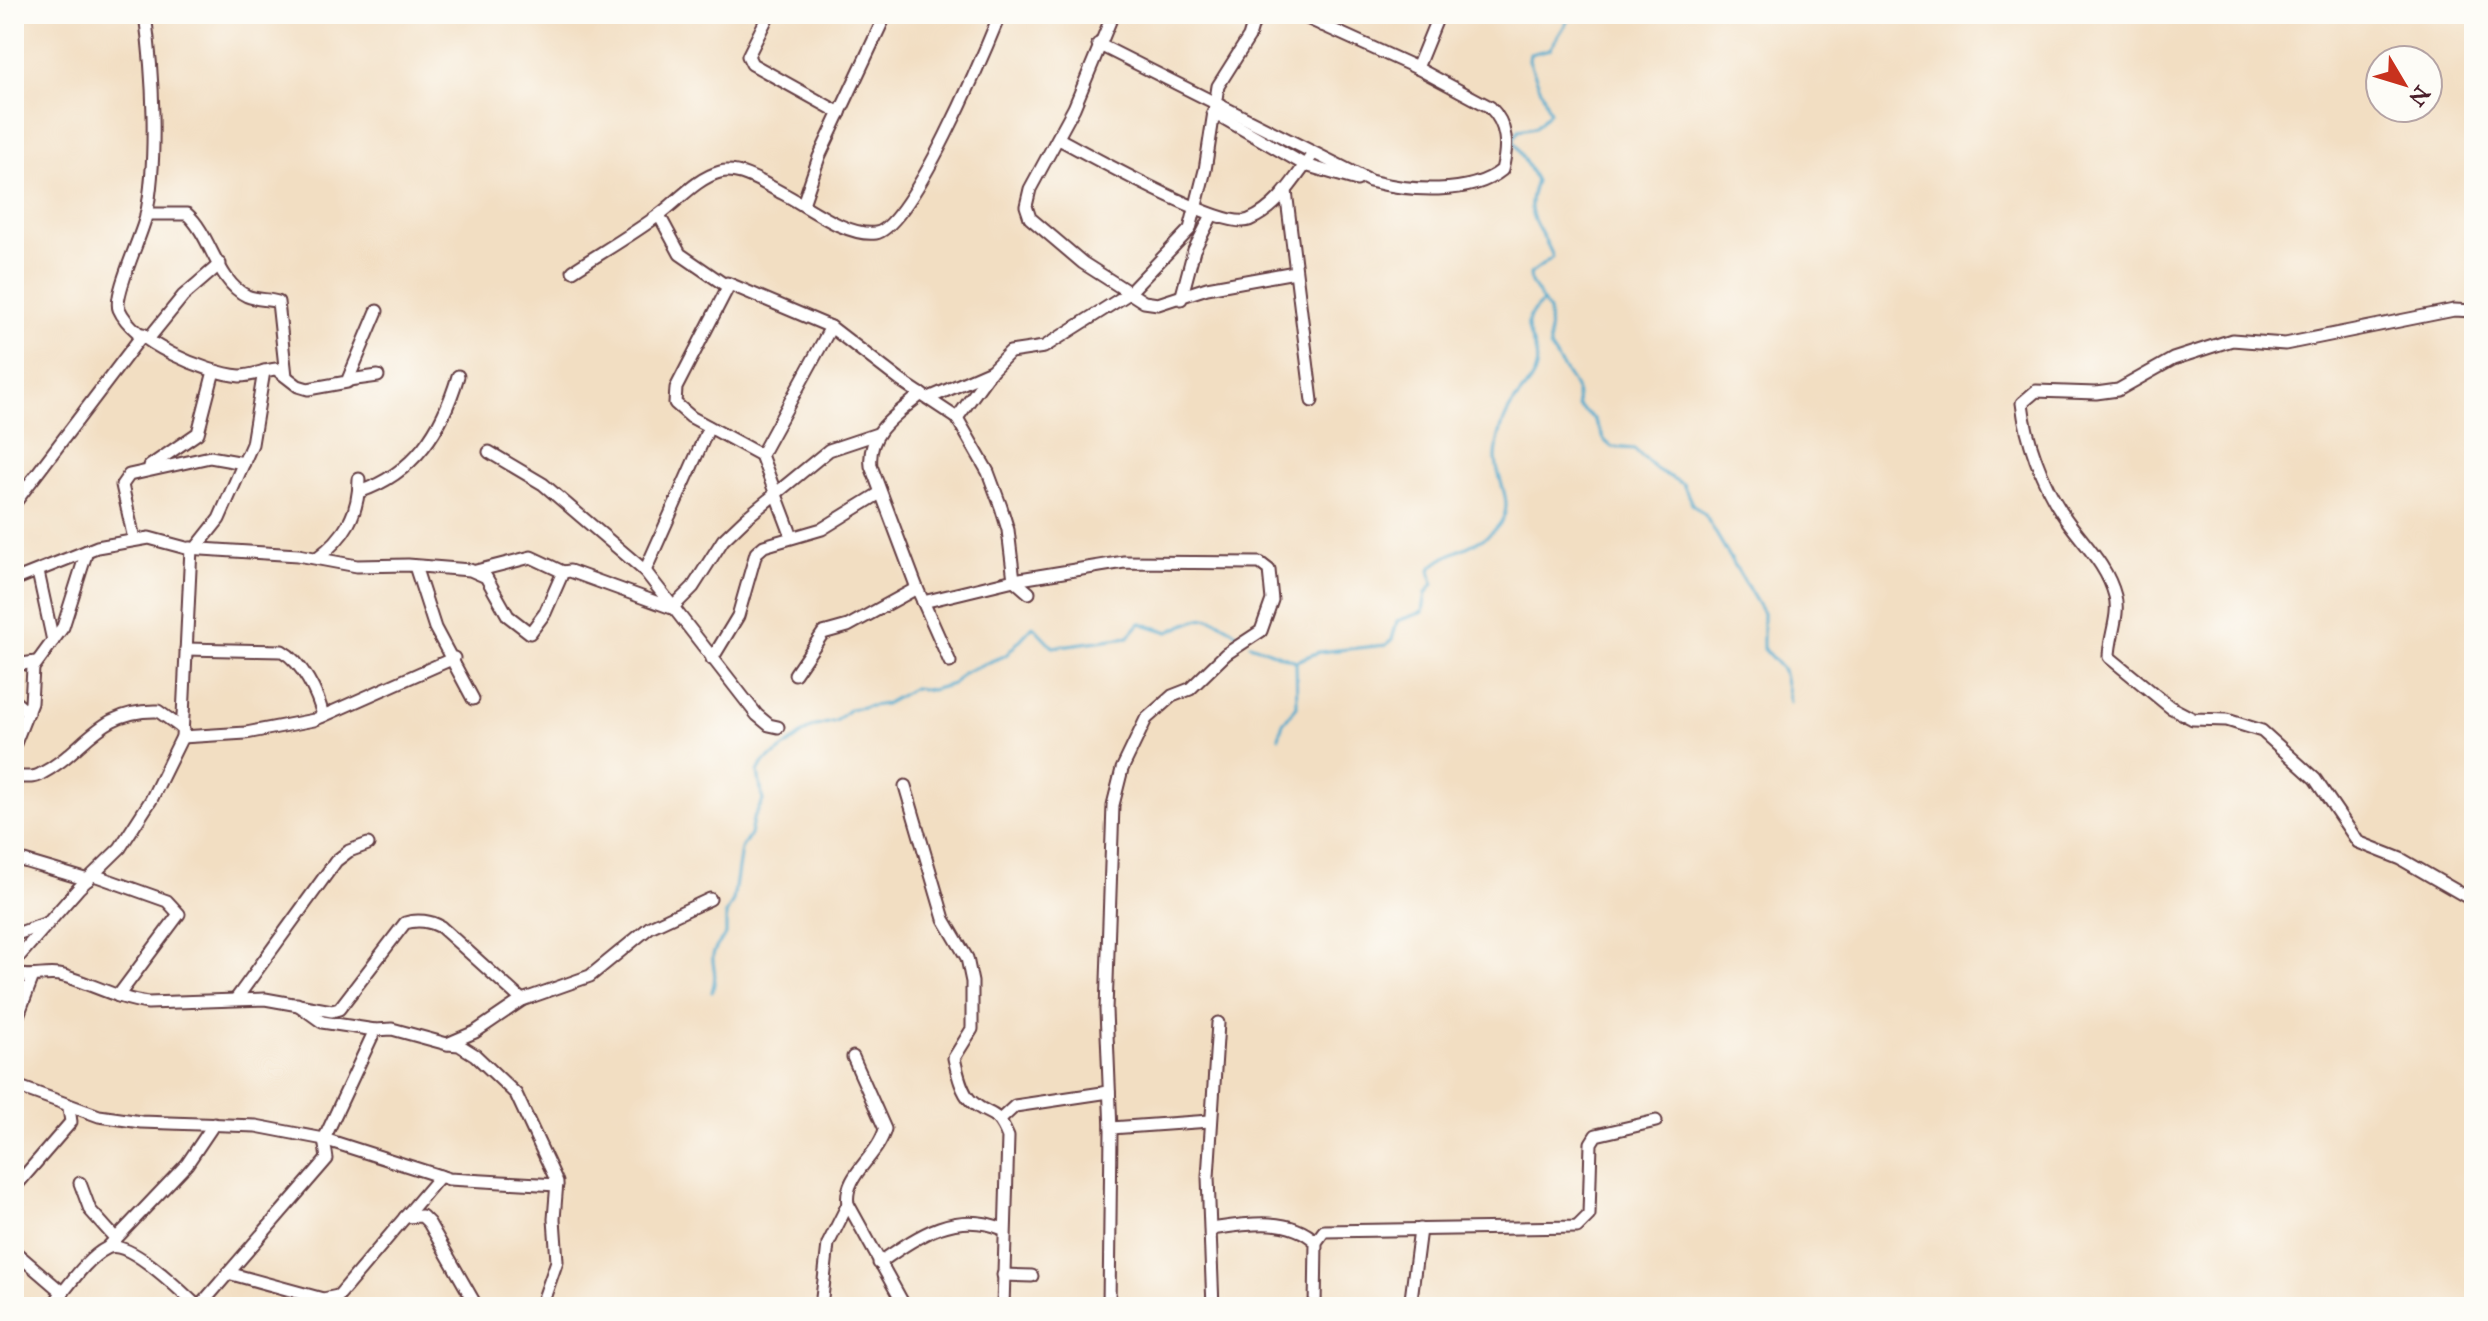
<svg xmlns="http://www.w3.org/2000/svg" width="2488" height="1321" viewBox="0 0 2488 1321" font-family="'IM FELL Great Primer',serif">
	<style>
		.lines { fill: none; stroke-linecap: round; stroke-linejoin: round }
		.stream { stroke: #4da7cb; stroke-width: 3 }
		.minor-casing { stroke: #633c42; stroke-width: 15 }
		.minor { stroke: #fff; stroke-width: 11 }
	</style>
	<rect width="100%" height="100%" fill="#fdfcf7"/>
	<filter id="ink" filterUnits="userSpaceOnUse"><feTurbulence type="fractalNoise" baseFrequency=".0125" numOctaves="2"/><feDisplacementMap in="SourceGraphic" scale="16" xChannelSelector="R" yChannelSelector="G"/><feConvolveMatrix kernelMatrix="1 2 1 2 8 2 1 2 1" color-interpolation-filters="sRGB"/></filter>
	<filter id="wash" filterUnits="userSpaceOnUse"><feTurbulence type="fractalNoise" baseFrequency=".006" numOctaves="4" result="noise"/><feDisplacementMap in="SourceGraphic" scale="32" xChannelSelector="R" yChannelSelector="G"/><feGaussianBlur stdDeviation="1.8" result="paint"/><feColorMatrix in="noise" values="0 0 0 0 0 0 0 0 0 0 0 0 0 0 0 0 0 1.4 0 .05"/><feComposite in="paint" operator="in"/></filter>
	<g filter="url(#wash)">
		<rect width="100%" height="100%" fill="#f2dec2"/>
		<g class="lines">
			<g class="stream">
				<path d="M1572,14l-22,35 -20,5 -1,6 21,52 -15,15 -16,3 -6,10 23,41c-14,38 3,41 17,76l-23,17 1,9 18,28 1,37 26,40 2,18 16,13 11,22 7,6 22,2 23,21 26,14 9,20 13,11 58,98v35l20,22 7,32"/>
				<path d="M1250,644l46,17 1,45 -14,17 -4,14"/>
				<path d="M1296,661l23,-9 67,-7 6,-5 5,-19 26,-9 3,-19 7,-9 -3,-15c19,-21 55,-22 71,-47 14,-22 -6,-43 -5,-66 1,-17 7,-38 17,-52 7,-11 21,-23 23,-36 6,-27 -26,-40 7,-66"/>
				<path d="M712,992c10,-31 -12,-29 14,-57v-21l7,-13 8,-52 9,-14 3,-16 10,-18 -5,-29 4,-8 50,-37 24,-6 14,-12 35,-5 29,-16 17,2 22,-6 10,-11 43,-18 27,-29 20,21 75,-10 12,-14 29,9c39,-18 38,-21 75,7"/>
			</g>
		</g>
	</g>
	<g filter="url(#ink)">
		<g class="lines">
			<defs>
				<g id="minor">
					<path d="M145,14c8,58 13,144 1,202 -4,19 -33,79 -27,93 15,34 87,64 121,67 12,0 24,-6 36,-7l22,17 10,3 39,-7 30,-71"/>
					<path d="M769,14l-21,42 4,8 88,49"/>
					<path d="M1113,14l-39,94 -44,81 -4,17 4,12 53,45 61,39 14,2 49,-16 88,-16"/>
					<path d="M1322,25l7,-11"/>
					<path d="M1098,44l272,137c38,10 100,15 132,-11 6,-24 6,-45 -12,-63l-73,-39 -119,-54"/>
					<path d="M1417,68l22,-54"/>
					<path d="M1213,112l92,53 52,15"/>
					<path d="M1059,139c31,16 164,92 190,81 29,-12 46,-42 64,-66"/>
					<path d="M1286,191l26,210"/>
					<path d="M803,204l16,-47 67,-143"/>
					<path d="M146,214h41c24,21 30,68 60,82 10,4 21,3 31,6l8,74"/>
					<path d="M659,215l21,39 48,33 -52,101 -1,15 16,14 70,38 31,82"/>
					<path d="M573,271c29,-19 59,-36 87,-57 18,-13 37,-36 60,-42 20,-5 45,12 62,21 26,13 64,44 94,40 35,-5 109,-182 124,-219"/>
					<path d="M727,283l104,44 70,54 56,37 31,54 13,35 7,23 6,50 15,13"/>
					<path d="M1181,299l13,-49 18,-35"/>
					<path d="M2474,311l-20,-1 -169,34 -53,-4 -59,19 -55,31 -22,3 -60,-2 -14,12c4,36 20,80 40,110 18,28 44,49 53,83 5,20 -6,41 -6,61l61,50 23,12 34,1 35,11 53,48 43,63 43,17 73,42"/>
					<path d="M149,338l34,-42 37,-32"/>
					<path d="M349,380l29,-4"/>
					<path d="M921,394c-24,21 -54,37 -50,72l46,122 33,74"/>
					<path d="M929,398l62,-27"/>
					<path d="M957,418l35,-48 18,-18 34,-5 84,-53 62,-65 15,-59 13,-84 31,-49 7,-23"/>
					<path d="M489,452l54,32 102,87 112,144 12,10 9,2"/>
					<path d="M761,455l70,-128"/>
					<path d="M150,466l48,-33 16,-62"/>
					<path d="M359,492c56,-19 83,-62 99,-116"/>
					<path d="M14,504l129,-170"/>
					<path d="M134,539l-12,-54 7,-10 81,-18 34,6"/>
					<path d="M196,548l23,-29 33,-75 12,-73"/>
					<path d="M317,558c28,-21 42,-44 42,-79"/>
					<path d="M415,566l20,62 38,71"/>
					<path d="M476,571l55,-14 32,15"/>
					<path d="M645,571l64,-144"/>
					<path d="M38,572l15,69"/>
					<path d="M14,580l83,-33 52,-9 37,10 112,7 59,11 51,-1 62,5 16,7 22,39 22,17 15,-20 18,-41 7,-1 102,37 21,-21 30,-47 23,-22 83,-68 48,-16"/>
					<path d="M923,602l91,-22 110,-18 136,1 9,7 3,30 -11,31 -35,23 -36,35 -18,7 -26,23 -24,50 -9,36 -7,205 5,121 -2,176"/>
					<path d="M186,649l96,2c20,11 36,43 41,65"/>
					<path d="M712,659l26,-43 18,-63 8,-7 58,-17 58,-36"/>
					<path d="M14,665l22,-3"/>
					<path d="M795,674l28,-41 25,-7 69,-38"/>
					<path d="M14,701l14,12"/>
					<path d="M182,737l64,-4 68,-13 140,-62"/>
					<path d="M14,746l17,-43 2,-35 30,-41 24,-76"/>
					<path d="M14,777c8,-1 17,2 25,-2 46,-23 58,-66 119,-64l25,18"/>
					<path d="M905,786l39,133 23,39 5,24v47l-18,29c3,13 7,34 17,43 19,18 24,5 37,36l-5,170"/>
					<path d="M14,858l74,22"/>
					<path d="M94,875l73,26 12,13 -61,82"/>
					<path d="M14,935l33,-12"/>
					<path d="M14,962l64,-73 42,-41 31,-48 31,-63 9,-189"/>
					<path d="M14,973c17,7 33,-2 50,3 28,8 54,23 84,27l117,-4 67,12 7,-2 66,-86c12,-4 26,-2 36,4l81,73"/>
					<path d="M236,999l100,-138 13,-10 19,-7"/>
					<path d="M297,1004l25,18 53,8"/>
					<path d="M14,1026l19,-50"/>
					<path d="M448,1044l11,1 16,10 41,39 41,88 -3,37 3,42 -16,46"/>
					<path d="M853,1057l32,72c-7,28 -42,46 -37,75l57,103"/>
					<path d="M14,1085l85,31 42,6 115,4 68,13 125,40 108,6"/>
					<path d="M1001,1119l14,-13 94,-14"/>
					<path d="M1111,1128l99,-7"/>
					<path d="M80,1183l10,27 26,29"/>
					<path d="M14,1188l57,-66 -2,-14"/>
					<path d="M405,1217l17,-1 7,7 48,84"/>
					<path d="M1211,1229c35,-5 79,-13 105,13"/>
					<path d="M109,1246l78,-82 27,-40"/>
					<path d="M14,1251l49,42"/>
					<path d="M879,1263c39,-27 76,-54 124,-34"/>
					<path d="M228,1273l95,26 15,-3"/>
					<path d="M1003,1275l29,1"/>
					<path d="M51,1307c16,-18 34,-48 56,-59 21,-10 75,44 91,59"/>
					<path d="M199,1307l128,-148 -3,-20 51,-109 17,-1 55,15 28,-12 47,-32 68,-24 60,-49 60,-28"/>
					<path d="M329,1307l111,-131"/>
					<path d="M821,1307l7,-63 20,-40"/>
					<path d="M1213,1307l-5,-130 10,-154"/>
					<path d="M1315,1307l1,-65 8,-11 253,-4 12,-12 2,-72 5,-8 60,-14"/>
					<path d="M1410,1307l10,-78"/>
				</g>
			</defs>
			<use href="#minor" class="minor-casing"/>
			<use href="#minor" class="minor"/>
		</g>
	</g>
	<rect width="2488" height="1321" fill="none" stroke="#fdfcf7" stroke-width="48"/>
	<g transform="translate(2404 84) rotate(128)"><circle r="38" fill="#fdfcf7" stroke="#b5a4a5" stroke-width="2"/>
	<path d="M0-6L14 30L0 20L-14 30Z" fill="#c8321e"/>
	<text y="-12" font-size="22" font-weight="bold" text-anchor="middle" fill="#4a1f2b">N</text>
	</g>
</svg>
